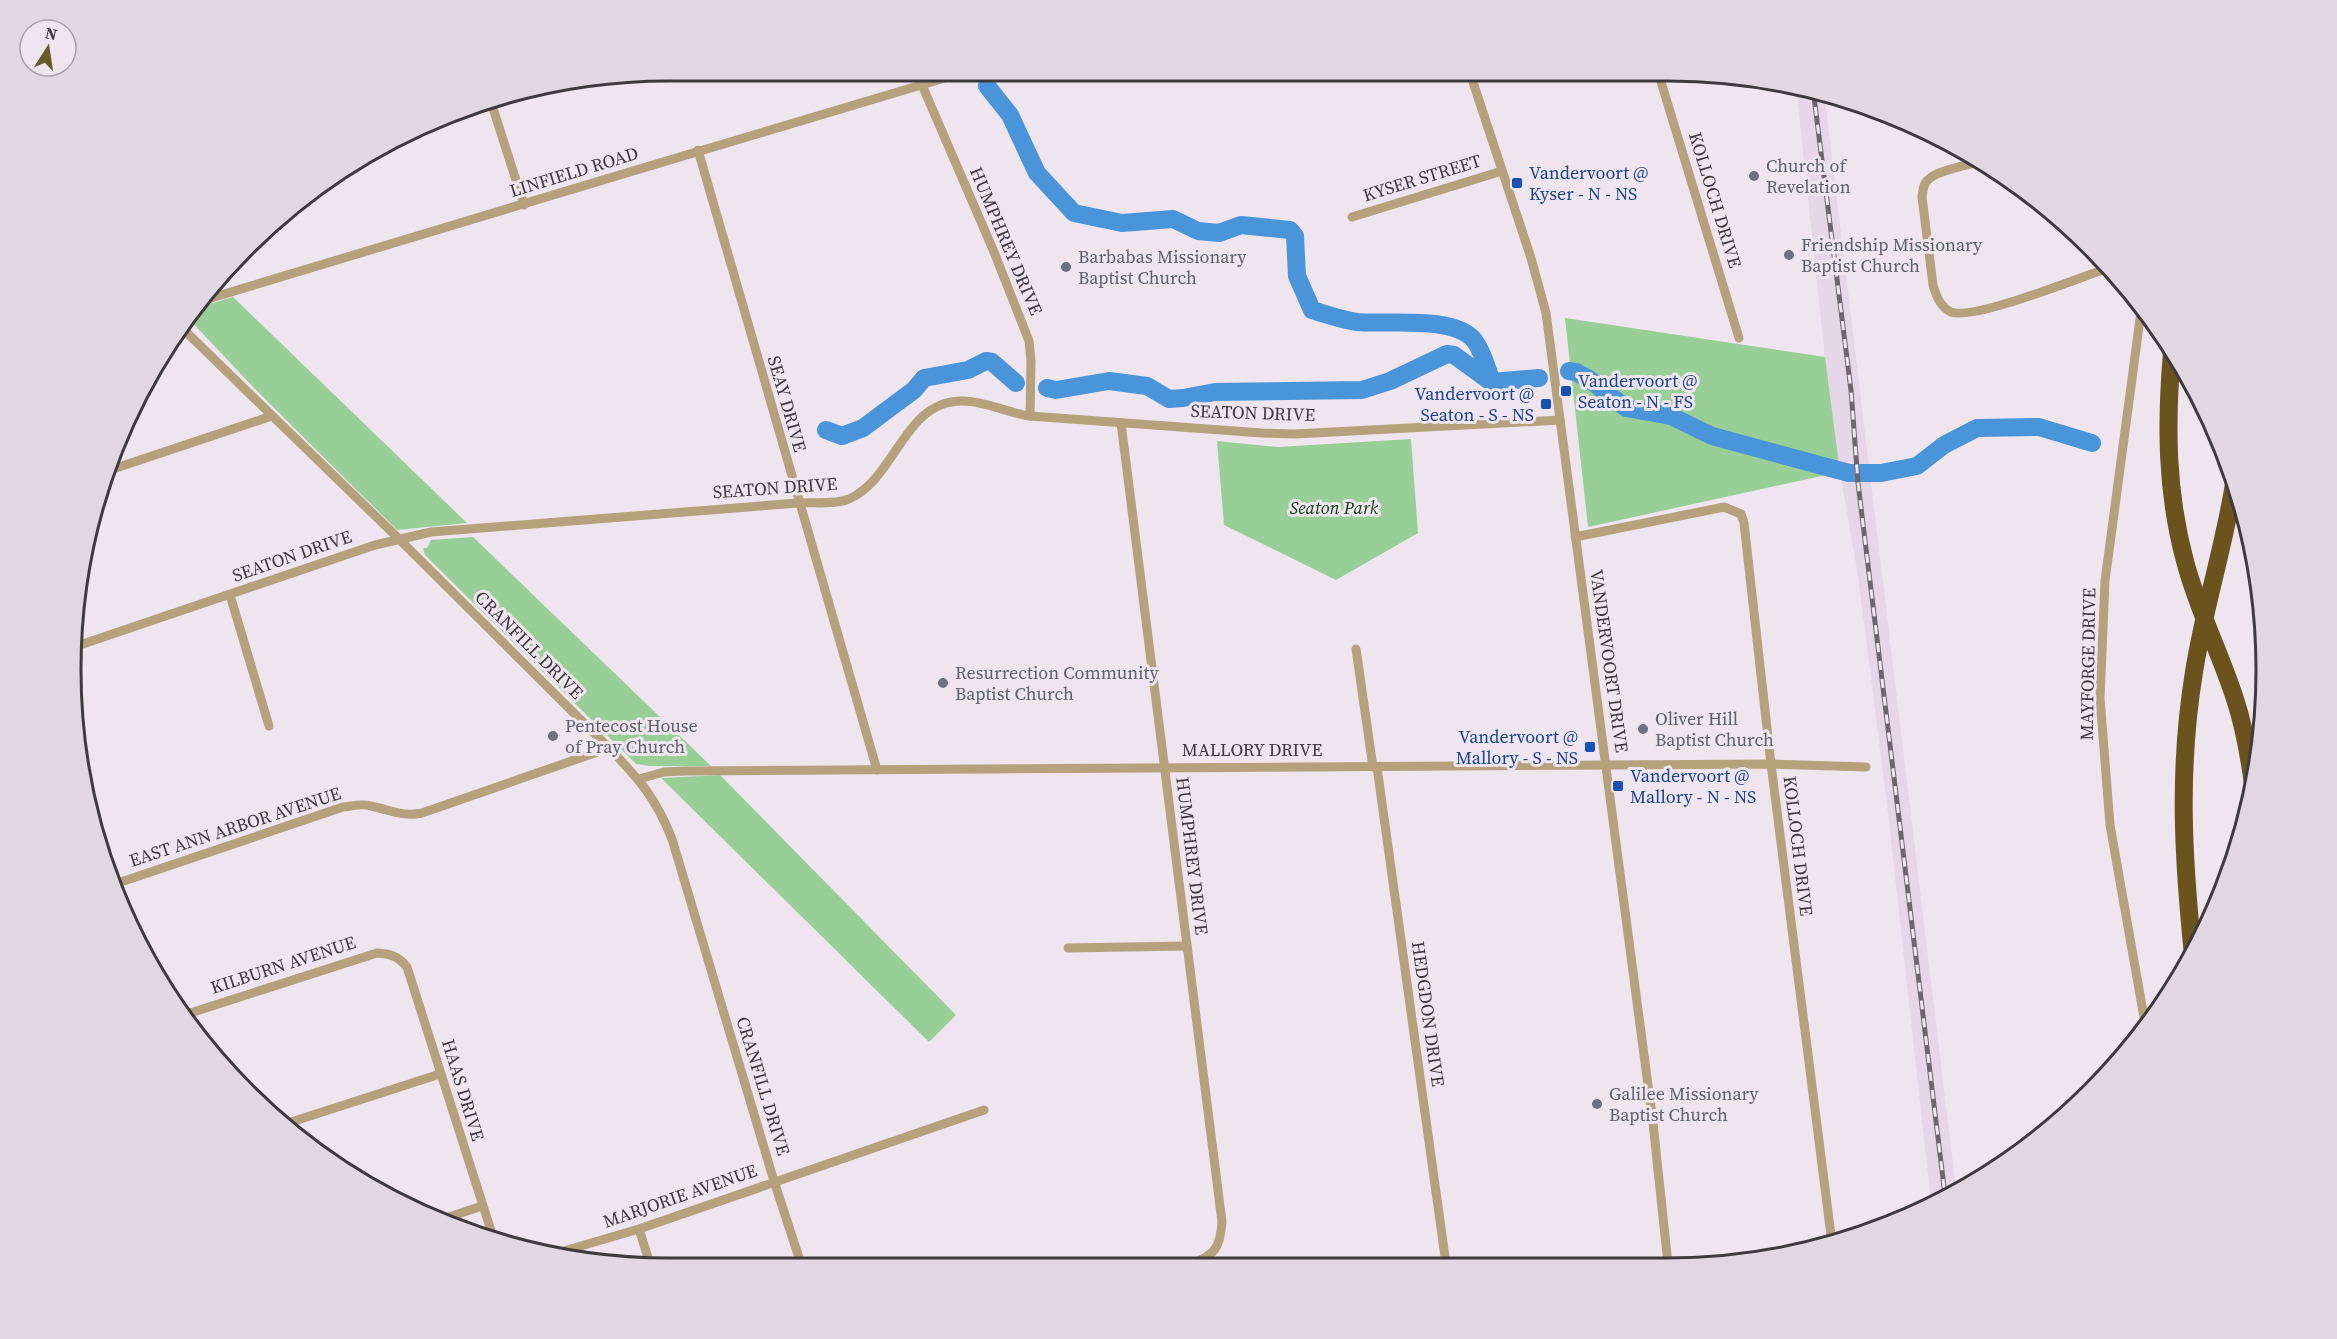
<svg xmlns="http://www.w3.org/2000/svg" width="2337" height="1339" viewBox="0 0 2337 1339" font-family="'Source Serif 4',serif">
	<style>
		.built { fill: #e5d7e7 }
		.green { fill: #98cf97 }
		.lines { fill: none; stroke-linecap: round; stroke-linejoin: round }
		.river { stroke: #4a95da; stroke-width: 18 }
		.street { stroke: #b5a17b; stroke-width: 9 }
		.highway { stroke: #6b531e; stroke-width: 18 }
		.rail-casing { stroke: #6d676d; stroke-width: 5 }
		.rail { stroke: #eee5ef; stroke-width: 3; stroke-dasharray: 9; stroke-linecap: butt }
		.worship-dot { fill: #6b7280; stroke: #eee5ef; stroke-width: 2 }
		.transit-dot { fill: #1a4fb4; stroke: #eee5ef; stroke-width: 2 }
		.labels { text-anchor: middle; stroke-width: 6; stroke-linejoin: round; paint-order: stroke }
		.worship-label { font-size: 18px; fill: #5b616d; stroke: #eee5ef; text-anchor: start }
		.street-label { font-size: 18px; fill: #3e3a3e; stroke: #eee5ef }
		.transit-label { font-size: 18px; fill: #164399; stroke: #eee5ef; text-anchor: start }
		.park-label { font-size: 18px; font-style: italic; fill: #0c4111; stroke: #eee5ef }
		.rim { fill: none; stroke: #3e3a3e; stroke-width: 3 }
	</style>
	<rect width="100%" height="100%" fill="#eee5ef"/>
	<path class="built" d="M1796,87l28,5 132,1097 -25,13 -43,-389 -30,-237 -18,-104 -15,-115z"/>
	<g class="green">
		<path d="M233,297l234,226 -70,7 -143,-142 -65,-69 6,-11z"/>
		<path d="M1565,318l260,39 15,115 -252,55z"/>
		<path d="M1411,439l7,94 -82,47 -112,-55 -7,-84 61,6z"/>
		<path d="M473,537l238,229h-61l-14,-2 -211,-209 -2,-7h4l4,-8z"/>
		<path d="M720,775l236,240 -27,27 -268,-264z"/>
	</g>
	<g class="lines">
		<g class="river">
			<path d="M987,86l23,29 27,58 37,40 48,10 51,-4 25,12 21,2 22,-8 49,5 5,6 2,40 15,34c14,4 30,10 45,12 30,3 96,-7 117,18 9,11 13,29 18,42l47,-4"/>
			<path d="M1569,371l7,1 13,7 37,29 45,8 41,20 137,37h32l36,-7 27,-21 33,-17 62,-1 53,16"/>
			<path d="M1047,388l9,2 53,-9 38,5 22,13 14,-1 32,-6 147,-2 28,-9 57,-27 7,1 37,27"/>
			<path d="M826,430l16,6 21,-8 51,-38 10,-12 44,-8 18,-9 6,1 24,21"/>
		</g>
		<g class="street">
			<path d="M1658,72l81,266"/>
			<path d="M1470,73l61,185 15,55 107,810 15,141"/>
			<path d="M922,85l72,167 35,89 2,20 -1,55"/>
			<path d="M490,99l34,106"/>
			<path d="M698,150l179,620"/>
			<path d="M1982,161c-13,4 -44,9 -53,18 -6,4 -6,11 -7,18l11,88c3,10 7,22 18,27 22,9 130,-35 157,-44"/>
			<path d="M1352,217l150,-46"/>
			<path d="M201,301c253,-75 504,-153 757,-227"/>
			<path d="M2142,304l-37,277 -5,117 10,127 35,198"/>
			<path d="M180,326l219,213 210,209c30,31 47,50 63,91l102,342 28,86"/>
			<path d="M1121,423l101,799c-2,27 -7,33 -33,43"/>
			<path d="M107,471l165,-55"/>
			<path d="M1575,537l149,-30 17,7 3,9 27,241 61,479"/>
			<path d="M230,595l39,131"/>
			<path d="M74,647l301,-102 56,-13 367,-29c16,-1 36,2 51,-4 48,-22 55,-99 114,-98 22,0 45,12 67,15l232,17 33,1 265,-14"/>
			<path d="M1356,649l17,118"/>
			<path d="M1377,767l69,497"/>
			<path d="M639,779l25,-7 21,-1 1086,-7 95,3"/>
			<path d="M112,885l231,-78c10,-1 19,-4 28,-1 19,4 32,11 51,7l187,-65"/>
			<path d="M1068,948l119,-2"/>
			<path d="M184,1015l193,-62c14,1 21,3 30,14l87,273"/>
			<path d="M282,1125l158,-51"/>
			<path d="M440,1220l42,-14"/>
			<path d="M639,1229l12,38"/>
			<path d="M557,1253l82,-24 345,-119"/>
		</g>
		<g class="highway">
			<path d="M2172,352c-6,71 -6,139 13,209 12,47 35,91 50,138 9,27 14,56 18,85"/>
			<path d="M2193,955c-10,-99 -15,-185 1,-283 10,-64 30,-125 40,-188"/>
		</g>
		<defs>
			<path id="rail" d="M1813,89l38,301 7,93 87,712"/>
		</defs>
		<use href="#rail" class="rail-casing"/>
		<use href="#rail" class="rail"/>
	</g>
	<g class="worship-dot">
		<circle cx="1754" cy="176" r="6"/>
		<circle cx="1789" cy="255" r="6"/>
		<circle cx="1066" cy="267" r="6"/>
		<circle cx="943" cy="683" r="6"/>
		<circle cx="1643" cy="729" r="6"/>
		<circle cx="553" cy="736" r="6"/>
		<circle cx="1597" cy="1104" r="6"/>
	</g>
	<g class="transit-dot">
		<rect x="1511" y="177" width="12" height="12" rx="3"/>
		<rect x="1560" y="385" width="12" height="12" rx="3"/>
		<rect x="1540" y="398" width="12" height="12" rx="3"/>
		<rect x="1584" y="741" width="12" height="12" rx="3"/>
		<rect x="1612" y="780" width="12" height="12" rx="3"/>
	</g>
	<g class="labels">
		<g class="worship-label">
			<text x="1766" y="172">Church of<tspan x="1766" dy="21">Revelation</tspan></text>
			<text x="1801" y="251">Friendship Missionary<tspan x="1801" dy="21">Baptist Church</tspan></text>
			<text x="1078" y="263">Barbabas Missionary<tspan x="1078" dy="21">Baptist Church</tspan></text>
			<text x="955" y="679">Resurrection Community<tspan x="955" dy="21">Baptist Church</tspan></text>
			<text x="1655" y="725">Oliver Hill<tspan x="1655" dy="21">Baptist Church</tspan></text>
			<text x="565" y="732">Pentecost House<tspan x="565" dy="21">of Pray Church</tspan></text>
			<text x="1609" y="1100">Galilee Missionary<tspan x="1609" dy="21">Baptist Church</tspan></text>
		</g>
		<g class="street-label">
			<text transform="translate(574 172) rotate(-17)" y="6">LINFIELD ROAD</text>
			<text transform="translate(1422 178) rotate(-17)" y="6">KYSER STREET</text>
			<text transform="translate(1715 200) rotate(73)" y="6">KOLLOCH DRIVE</text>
			<text transform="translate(1006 241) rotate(67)" y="6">HUMPHREY DRIVE</text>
			<text transform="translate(787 404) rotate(74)" y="6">SEAY DRIVE</text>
			<text transform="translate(1253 413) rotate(2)" y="6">SEATON DRIVE</text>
			<text transform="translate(775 488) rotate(-4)" y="6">SEATON DRIVE</text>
			<text transform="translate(292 556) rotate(-19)" y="6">SEATON DRIVE</text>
			<text transform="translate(529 645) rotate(45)" y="6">CRANFILL DRIVE</text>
			<text transform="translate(1609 661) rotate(82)" y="6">VANDERVOORT DRIVE</text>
			<text transform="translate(2088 664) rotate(-89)" y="6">MAYFORGE DRIVE</text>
			<text x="1252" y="756">MALLORY DRIVE</text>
			<text transform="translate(235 827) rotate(-18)" y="6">EAST ANN ARBOR AVENUE</text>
			<text transform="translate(1798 846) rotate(83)" y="6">KOLLOCH DRIVE</text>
			<text transform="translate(1192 856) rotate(83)" y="6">HUMPHREY DRIVE</text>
			<text transform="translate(283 965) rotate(-18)" y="6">KILBURN AVENUE</text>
			<text transform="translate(1428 1014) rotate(82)" y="6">HEDGDON DRIVE</text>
			<text transform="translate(763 1086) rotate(73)" y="6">CRANFILL DRIVE</text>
			<text transform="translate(463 1090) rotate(73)" y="6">HAAS DRIVE</text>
			<text transform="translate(680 1196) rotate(-19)" y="6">MARJORIE AVENUE</text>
		</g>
		<g class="transit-label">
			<text x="1529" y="179">Vandervoort @<tspan x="1529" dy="21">Kyser - N - NS</tspan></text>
			<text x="1578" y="387">Vandervoort @<tspan x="1578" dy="21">Seaton - N - FS</tspan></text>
			<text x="1534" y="400" text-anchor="end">Vandervoort @<tspan x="1534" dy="21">Seaton - S - NS</tspan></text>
			<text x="1578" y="743" text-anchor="end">Vandervoort @<tspan x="1578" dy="21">Mallory - S - NS</tspan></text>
			<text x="1630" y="782">Vandervoort @<tspan x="1630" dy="21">Mallory - N - NS</tspan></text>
		</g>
		<g class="park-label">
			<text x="1334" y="514">Seaton Park</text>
		</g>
	</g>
	<path d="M0 0H2337V1339H0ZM669 81H1668A588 588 0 0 1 2256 669V670A588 588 0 0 1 1668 1258H669A588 588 0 0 1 81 670V669A588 588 0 0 1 669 81Z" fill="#e0d7e1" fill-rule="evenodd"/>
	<path class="rim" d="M669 81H1668A588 588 0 0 1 2256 669V670A588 588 0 0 1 1668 1258H669A588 588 0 0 1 81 670V669A588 588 0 0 1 669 81Z"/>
	<g transform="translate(48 48) rotate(12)"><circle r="28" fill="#eee5ef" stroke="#a8a1a8" stroke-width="1.5"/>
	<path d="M0-4.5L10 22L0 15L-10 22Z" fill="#675c29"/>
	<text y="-9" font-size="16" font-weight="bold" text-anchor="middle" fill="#3e3a3e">N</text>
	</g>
</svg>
